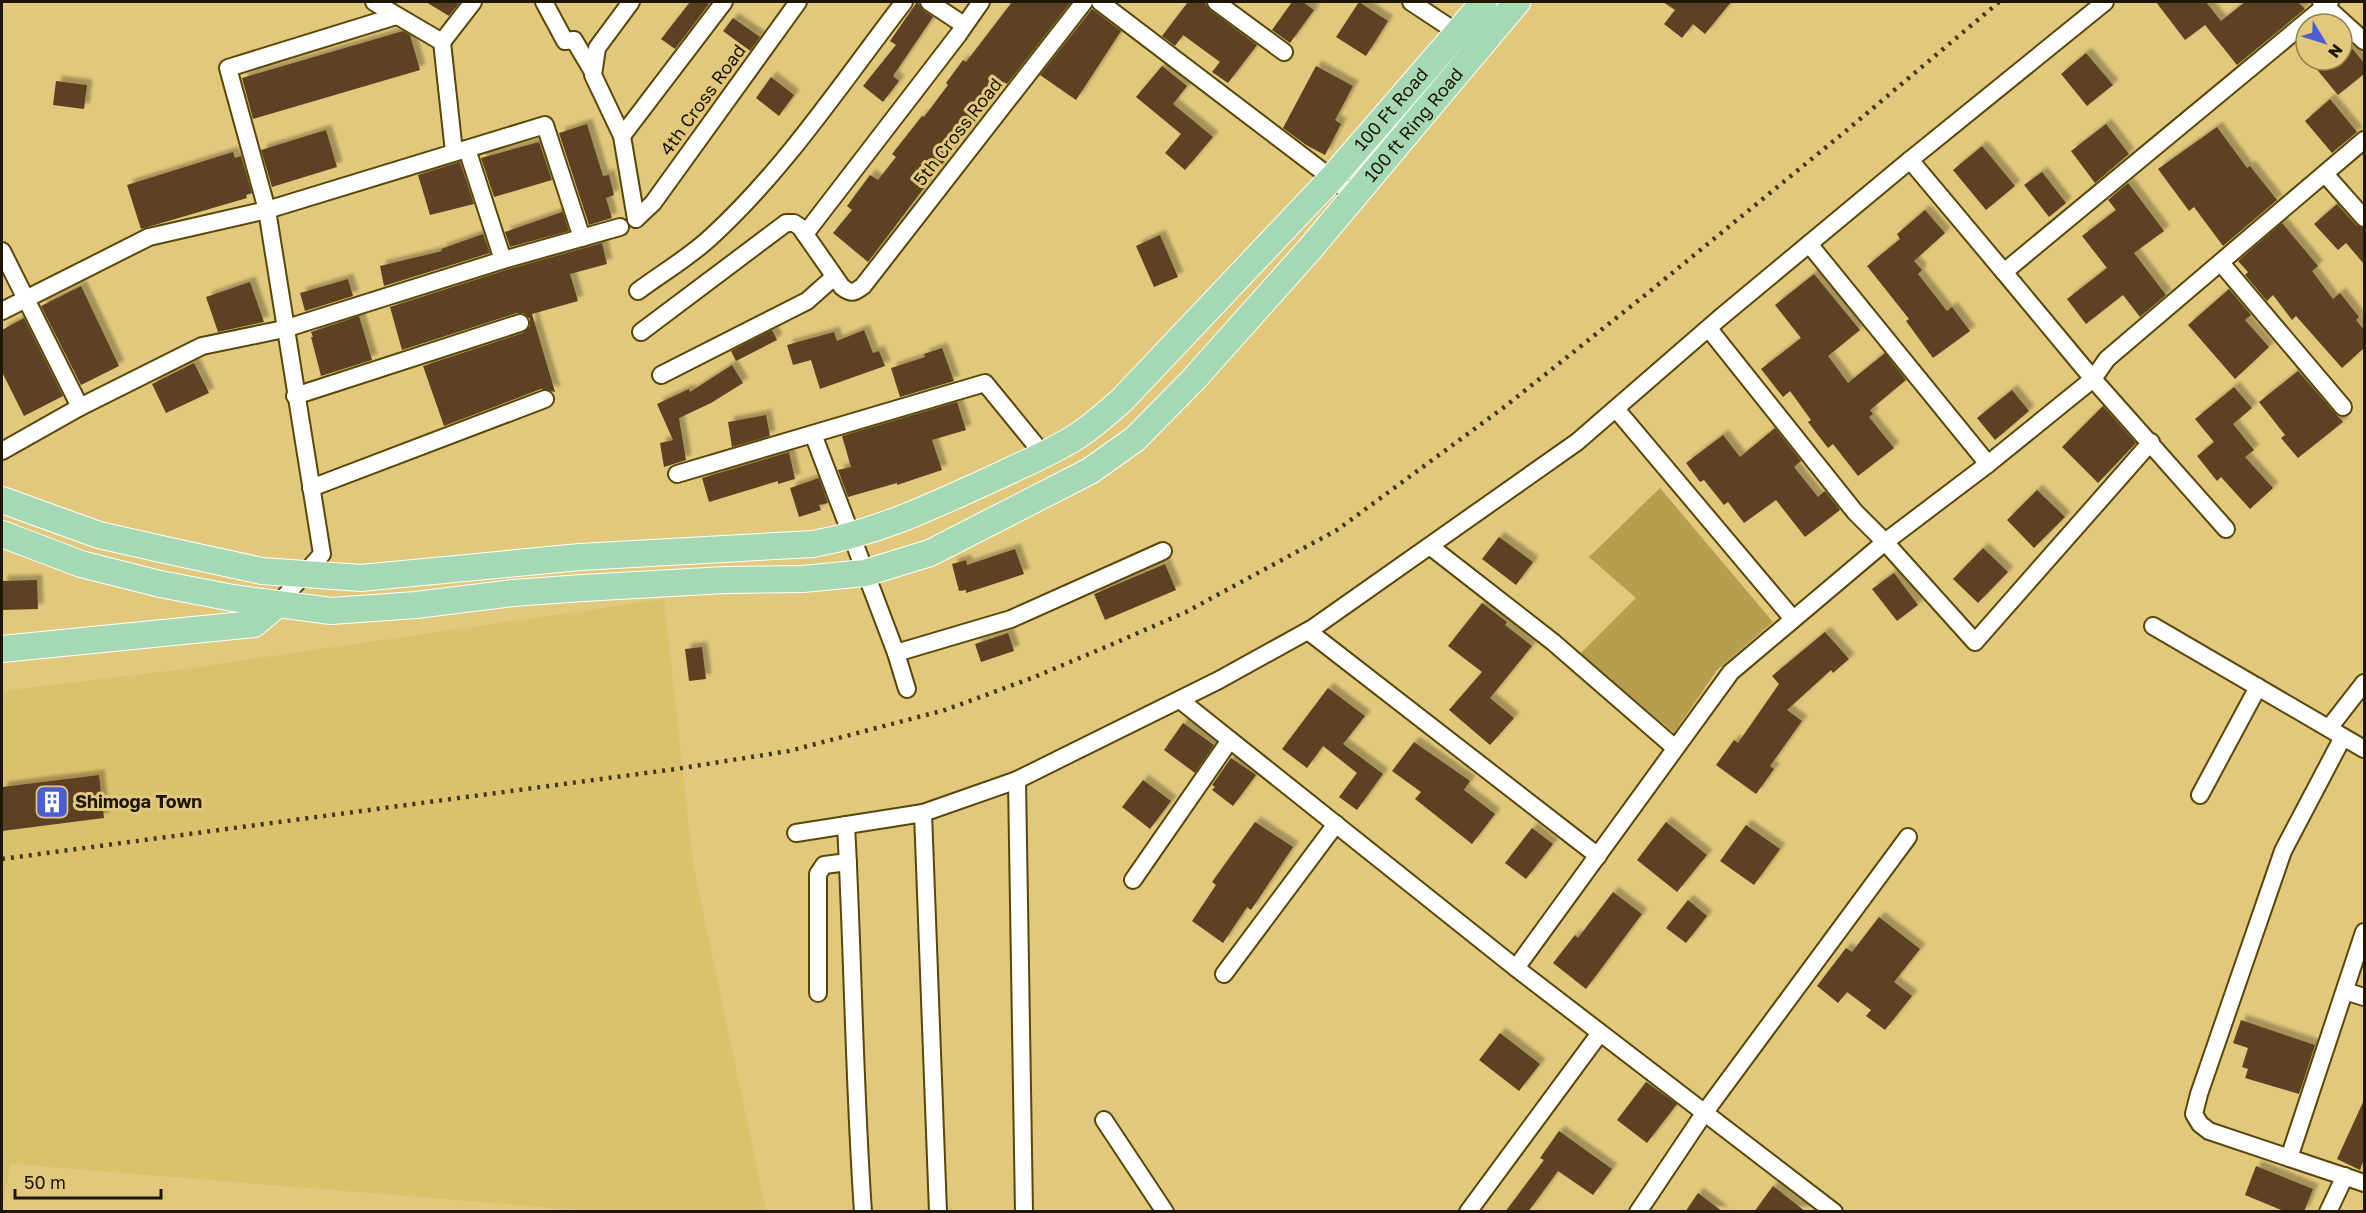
<svg xmlns="http://www.w3.org/2000/svg" width="2366" height="1213" viewBox="0 0 2366 1213" font-family="'Golos Text',sans-serif">
	<style>
		.built { fill: #dcc16c }
		.green { fill: #b79d4d }
		.building { fill: #5c4221; filter: url(#shadow) }
		.lines { fill: none; stroke-linecap: round; stroke-linejoin: round }
		.minor-casing { stroke: #594707; stroke-width: 20 }
		.primary-casing { stroke: #fff; stroke-width: 28 }
		.minor { stroke: #fff; stroke-width: 16 }
		.primary { stroke: #a4d9b3; stroke-width: 26 }
		.rail { stroke: #453919; stroke-width: 4.5; stroke-dasharray: 3 6; stroke-linecap: butt }
		.labels { text-anchor: middle; stroke-width: 6; stroke-linejoin: round; paint-order: stroke }
		.street-label { font-size: 18px; fill: #1e1601; stroke: #e1c87c }
		.poi-label { font-size: 18px; font-weight: bold; fill: #1e1601; stroke: #e1c87c; text-anchor: start }
	</style>
	<defs>
		<filter id="shadow"><feDropShadow dx="5.5" dy="-5.5" stdDeviation="1.5" flood-color="#0004"/></filter>
	</defs>
	<rect width="100%" height="100%" fill="#e1c87c"/>
	<path class="built" d="M664,599l29,265 73,347h-174l-581,-47 -9,47v-520l175,-21z"/>
	<path class="green" d="M1660,488l113,134 -56,48 -43,63 -94,-79 56,-56 -47,-41z"/>
	<g class="building">
		<path d="M426,2h34l-11,14z"/>
		<path d="M690,2h15l4,2 -34,45 -14,-10z"/>
		<path d="M917,2l6,8 10,7 -40,59 6,5 -16,21 -20,-16 33,-41 -6,-4z"/>
		<path d="M1012,2h59l-64,82 -3,-2 -136,180 -35,-29 19,-23 -5,-4 23,-31 8,5 18,-23 -4,-3 30,-38 2,1 24,-32 -2,-2 17,-23 3,2z"/>
		<path d="M1188,2h16l6,8 47,35 -29,38 -16,-11 8,-10 -37,-27 -8,11 -13,-10z"/>
		<path d="M1292,2h11l11,8 -24,33 -18,-13z"/>
		<path d="M1359,2l29,19 -22,35 -30,-19z"/>
		<path d="M1663,2h68l-26,32 -12,-10 -11,14 -18,-14 11,-14z"/>
		<path d="M2156,2h50l15,19 24,-19h53l7,7 -68,56 -32,-40 -20,15z"/>
		<path d="M1092,9l29,22 -45,69 -36,-25z"/>
		<path d="M733,18l27,19 -10,14 -27,-20z"/>
		<path d="M403,31l7,4 10,35 -167,49 -11,-41z"/>
		<path d="M2342,36l22,27v11l-26,21 -29,-35h33z"/>
		<path d="M2086,53l27,32 -26,21 -26,-32z"/>
		<path d="M1162,66l25,20 -14,18 40,33 -28,33 -20,-17 16,-19 -45,-37z"/>
		<path d="M1316,66l37,20 -18,34 6,4 -16,31 -19,-10 -23,-17z"/>
		<path d="M771,77l23,18 -15,21 -23,-18z"/>
		<path d="M56,81l31,4 -3,24 -31,-4z"/>
		<path d="M2330,99l27,33 -25,21 -27,-32z"/>
		<path d="M587,124l16,52 6,-1 5,20 -8,3 6,20 -23,7 -30,-92z"/>
		<path d="M2106,124l23,30 -34,29 -24,-32z"/>
		<path d="M2217,127l30,41 3,-2 27,34 -54,46 -29,-39 -5,4 -31,-42z"/>
		<path d="M326,130l11,37 -65,20 -11,-37z"/>
		<path d="M539,142l13,38 -58,17 -13,-39z"/>
		<path d="M1982,146l33,40 -29,24 -33,-40z"/>
		<path d="M233,152l2,6 6,-2 11,37 -6,2 1,3 -106,31 -14,-44z"/>
		<path d="M460,162l14,42 -44,11 -12,-40z"/>
		<path d="M2042,172l24,31 -17,14 -25,-32z"/>
		<path d="M2128,183l36,48 -30,22 32,42 -26,22 -17,-22 -37,29 -19,-25 40,-31 -25,-32 34,-26 -8,-10z"/>
		<path d="M2337,204l19,21 8,3v36l-18,-21 -8,7 -24,-26z"/>
		<path d="M561,207l8,24 -59,16 -5,-15 57,-20z"/>
		<path d="M1925,210l20,23 -31,28 8,9 -4,4 29,37 5,-4 18,24 -37,27 -27,-37 3,-2 -42,-53 33,-27 -3,-5z"/>
		<path d="M2282,223l36,43 -6,5 21,28 7,-6 19,24 -3,3 8,10v18l-22,20 -46,-52 -4,4 -19,-25 -6,6 -22,-26 3,-3 -10,-11z"/>
		<path d="M483,234l7,19 -106,33 -4,-20 62,-15 -1,-2z"/>
		<path d="M1160,235l18,42 -24,10 -18,-41z"/>
		<path d="M602,243l5,21 -37,10 8,27 -46,13 23,78 -14,-3 -97,37 -21,-60 100,-33 7,-7v-7l-7,-6h-6l-115,37 -12,-43 116,-37z"/>
		<path d="M1814,274l46,56 -32,26 20,27 37,-30 21,27 -36,30 3,4 -4,3 25,31 -36,28 -25,-32 -5,4 -20,-26 3,-2 -21,-29 -7,6 -22,-28 40,-31 -26,-33z"/>
		<path d="M348,279l5,17 -48,15 -5,-18z"/>
		<path d="M250,282l14,40 -46,10 -12,-35z"/>
		<path d="M81,286l38,80 -38,19 -40,-79z"/>
		<path d="M2229,289l22,26 -6,5 24,27 -34,32 -47,-54z"/>
		<path d="M359,316l13,44 -51,16 -10,-39h2l-2,-5z"/>
		<path d="M24,318l39,78 -39,20 -22,-44v-42z"/>
		<path d="M772,330l5,10 -41,21 -5,-10z"/>
		<path d="M864,330l9,23 6,-2 6,15 -65,23 -9,-29 -18,5 -6,-20 47,-13 3,9z"/>
		<path d="M942,348l12,33 -54,16 -9,-29 34,-11 -1,-3z"/>
		<path d="M194,363l15,30 -43,20 -14,-29z"/>
		<path d="M732,365l11,18 -32,20 -32,15 7,42 -22,7 -4,-24 13,-3 -16,-36 32,-15 1,3z"/>
		<path d="M2298,371l45,51 -45,36 -17,-20 4,-3 -26,-33z"/>
		<path d="M2234,387l18,21 -19,16 21,26 -9,7 28,31 -23,21 -29,-32 -4,4 -20,-25 17,-14 -19,-23z"/>
		<path d="M2012,390l17,21 -34,29 -18,-22z"/>
		<path d="M957,402l9,28 -34,10 10,30 -45,15v-2l-49,14 -10,-27 13,-3 -9,-31z"/>
		<path d="M2103,406l33,37 -38,40 -36,-36z"/>
		<path d="M766,415l4,21 -38,11 -4,-25z"/>
		<path d="M1775,428l26,33 -7,6 24,30 7,-6 15,19 -35,27 -29,-37 -32,23 -16,-21 -4,3 -20,-25 -4,2 -14,-19 37,-28 17,22z"/>
		<path d="M789,452l6,27 -17,5v-3l-69,21 -7,-24z"/>
		<path d="M819,478l9,25 -9,2 2,5 -22,7 -9,-29z"/>
		<path d="M2037,490l28,27 -31,31 -27,-28z"/>
		<path d="M1499,537l34,25 -17,23 -34,-26z"/>
		<path d="M1983,548l25,24 -30,31 -25,-24z"/>
		<path d="M1015,549l9,25 -58,19v-3l-7,1 -7,-27 14,-4 1,5z"/>
		<path d="M1165,564l11,26 -71,30 -11,-26z"/>
		<path d="M1894,573l24,32 -21,16 -25,-32z"/>
		<path d="M37,580l1,29 -36,1v-29z"/>
		<path d="M1482,603l25,19 -2,3 27,21 -42,52 24,20 -24,27 -41,-35 33,-38 -34,-26z"/>
		<path d="M1825,632l24,27 -16,14 -2,-3 -44,40 15,11 -32,45 4,3 -18,25 -40,-29 18,-25 4,3 41,-59 -7,-8z"/>
		<path d="M1008,633l6,18 -33,11 -6,-18z"/>
		<path d="M702,647l4,32 -17,2 -4,-32z"/>
		<path d="M1328,688l37,28 -22,28 40,30 -26,36 -18,-13 18,-24 -34,-27 -16,22 -25,-19z"/>
		<path d="M1183,723l31,22 -19,28 -31,-23z"/>
		<path d="M1414,742l56,39 -6,9 31,24 -23,30 -57,-45 6,-7 -29,-21z"/>
		<path d="M1231,758l25,17 -23,31 -21,-16 3,-3 -3,-2z"/>
		<path d="M99,775l5,43 -102,13v-44z"/>
		<path d="M1143,780l28,21 -21,28 -28,-22z"/>
		<path d="M1255,822l38,25 -42,63 -4,-3 -24,36 -31,-22 24,-36 -4,-3z"/>
		<path d="M1666,822l41,33 -30,37 -40,-32z"/>
		<path d="M1746,825l34,24 -26,36 -34,-24z"/>
		<path d="M1532,828l21,16 -27,35 -21,-16z"/>
		<path d="M1613,892l29,22 -56,75 -33,-26 22,-28 3,3z"/>
		<path d="M1688,900l19,16 -21,27 -20,-15z"/>
		<path d="M1879,917l41,32 -26,33 18,14 -27,34 -19,-14 5,-6 -24,-18 -9,11 -21,-17 29,-38 6,4z"/>
		<path d="M2241,1020l74,25 -16,49 -54,-16 3,-9 -6,-2 6,-19 -15,-5z"/>
		<path d="M1500,1033l40,31 -21,27 -40,-31z"/>
		<path d="M1646,1082l31,22 -30,39 -30,-23z"/>
		<path d="M2364,1100v59l-4,11 -23,-11z"/>
		<path d="M1559,1131l53,38 -19,26 -35,-24 -30,41h-23l39,-52 -4,-2z"/>
		<path d="M2256,1166l57,23 -9,23h-18l-41,-17z"/>
		<path d="M1773,1186l33,26h-52z"/>
		<path d="M1698,1193l25,19h-38z"/>
	</g>
	<g class="lines">
		<defs>
			<g id="minor">
				<path d="M374,2l68,40 12,110"/>
				<path d="M544,2l21,39 9,-1 19,32"/>
				<path d="M631,2l-34,46 -4,27 29,61 14,83"/>
				<path d="M929,2l35,23"/>
				<path d="M1100,2l255,194"/>
				<path d="M1216,2l68,50"/>
				<path d="M1411,2l47,31"/>
				<path d="M2105,2l-195,158 94,112 326,-270"/>
				<path d="M2321,2l43,39"/>
				<path d="M442,42l31,-40"/>
				<path d="M622,136l102,-134"/>
				<path d="M467,149l36,111"/>
				<path d="M2325,174l39,44"/>
				<path d="M636,219l17,-16 145,-201"/>
				<path d="M805,234l153,-199 23,-33"/>
				<path d="M1809,244l179,220"/>
				<path d="M2,251l78,156"/>
				<path d="M2221,263l122,144"/>
				<path d="M2004,272l89,107 133,150"/>
				<path d="M638,291c24,-18 52,-34 74,-55 74,-68 131,-155 192,-234"/>
				<path d="M2,311l147,-74 118,-27 278,-85 37,113"/>
				<path d="M1709,329l146,183 30,30 90,100 176,-200"/>
				<path d="M641,332l145,-109h8l6,4 42,60c9,7 12,6 21,-1l221,-284"/>
				<path d="M661,375l146,-74 27,-24"/>
				<path d="M295,396l225,-73"/>
				<path d="M1616,409l177,210"/>
				<path d="M813,434l83,219 11,36"/>
				<path d="M2,451l78,-44 122,-61 82,-17 219,-69 117,-33"/>
				<path d="M677,474l308,-91 58,71"/>
				<path d="M311,488l234,-89"/>
				<path d="M1431,547l122,95 121,105"/>
				<path d="M278,604l44,-50 -55,-344 -39,-142 168,-52"/>
				<path d="M2153,626l211,123"/>
				<path d="M1308,631l290,225"/>
				<path d="M896,653l115,-34 152,-68"/>
				<path d="M1180,700l336,268"/>
				<path d="M2329,728l35,-45"/>
				<path d="M2343,737l-60,114 -84,243 -5,20 6,10 9,7 155,52"/>
				<path d="M1017,780l7,432"/>
				<path d="M2200,795l58,-108"/>
				<path d="M846,825c7,129 8,258 17,387"/>
				<path d="M796,833l127,-20"/>
				<path d="M1133,880l97,-140"/>
				<path d="M1224,974l112,-150"/>
				<path d="M2345,991l19,6"/>
				<path d="M818,993v-119l6,-9 24,-3"/>
				<path d="M1104,1120l61,92"/>
				<path d="M2289,1158l75,-226"/>
				<path d="M938,1212l-15,-399 94,-33 202,-100 94,-52 264,-186 144,-125 189,-157"/>
				<path d="M1468,1212l132,-179"/>
				<path d="M1638,1212l67,-100 203,-275"/>
				<path d="M1834,1212l-318,-244 215,-296 154,-130 103,-78 105,-85 14,-20 257,-219"/>
				<path d="M2328,1212l17,-36"/>
			</g>
			<g id="primary">
				<path id="s1" d="M2,500l97,35 71,16 92,20 99,7 219,-21 233,-13c62,-11 111,-34 168,-60 30,-14 61,-27 90,-44 19,-11 35,-26 51,-40l210,-222 152,-176"/>
				<path id="s2" d="M2,534l79,30 79,20 73,14 98,13 85,-6 97,-12 70,-5 142,-8 78,-1 62,-6 65,-20 160,-82 45,-32 59,-60 115,-129 208,-248"/>
				<path d="M2,649l252,-25 24,-20"/>
			</g>
		</defs>
		<use href="#minor" class="minor-casing"/>
		<use href="#primary" class="primary-casing"/>
		<use href="#minor" class="minor"/>
		<use href="#primary" class="primary"/>
		<path class="rail" d="M2,859l674,-90 113,-18 156,-41 87,-32 76,-32 78,-34 151,-82 166,-122 146,-116 198,-162 152,-128"/>
	</g>
	<defs>
		<symbol id="building-square" viewBox="-11 -11 22 22"><rect x="-9" y="-9" width="18" height="18" rx="4" fill="#4a5dd2" stroke="#e1c87c"/><path d="M-4-6H4V6H1V3H-1V6H-4ZM-2.5-4.3h1.7v1.8h-1.7ZM.8-4.3h1.7v1.8H.8ZM-2.5-1h1.7V.8h-1.7ZM.8-1h1.7V.8H.8Z" fill="#fff"/></symbol>
	</defs>
	<g fill-rule="evenodd">
		<use href="#building-square" x="33" y="783" width="38" height="38"/>
	</g>
	<g class="labels">
		<g class="street-label">
			<text transform="translate(703 100) rotate(-54)" y="6">4th Cross Road</text>
			<text dy="6" stroke="none"><textPath href="#s1" startOffset="1563">100 Ft Road</textPath></text>
			<text dy="6" stroke="none"><textPath href="#s2" startOffset="1598">100 ft Ring Road</textPath></text>
			<text transform="translate(958 132) rotate(-52)" y="6">5th Cross Road</text>
		</g>
		<g class="poi-label">
			<text x="75" y="808">Shimoga Town</text>
		</g>
	</g>
	<rect width="2366" height="1213" fill="none" stroke="#1e1601" stroke-width="6"/>
	<g transform="translate(2324 42) rotate(128)"><circle r="28" fill="#e1c87c" stroke="#93814b" stroke-width="1.5"/>
	<path d="M0-4.5L10 22L0 15L-10 22Z" fill="#4a5dd2"/>
	<text y="-9" font-size="16" font-weight="bold" text-anchor="middle" fill="#1e1601">N</text>
	</g>
	<path d="M15 1189v9h146v-9" fill="none" stroke="#1e1601" stroke-width="3"/>
	<text x="24" y="1189" font-size="18" fill="#1e1601" stroke="#e1c87c" stroke-width="4.5" paint-order="stroke">50 m</text>
</svg>
